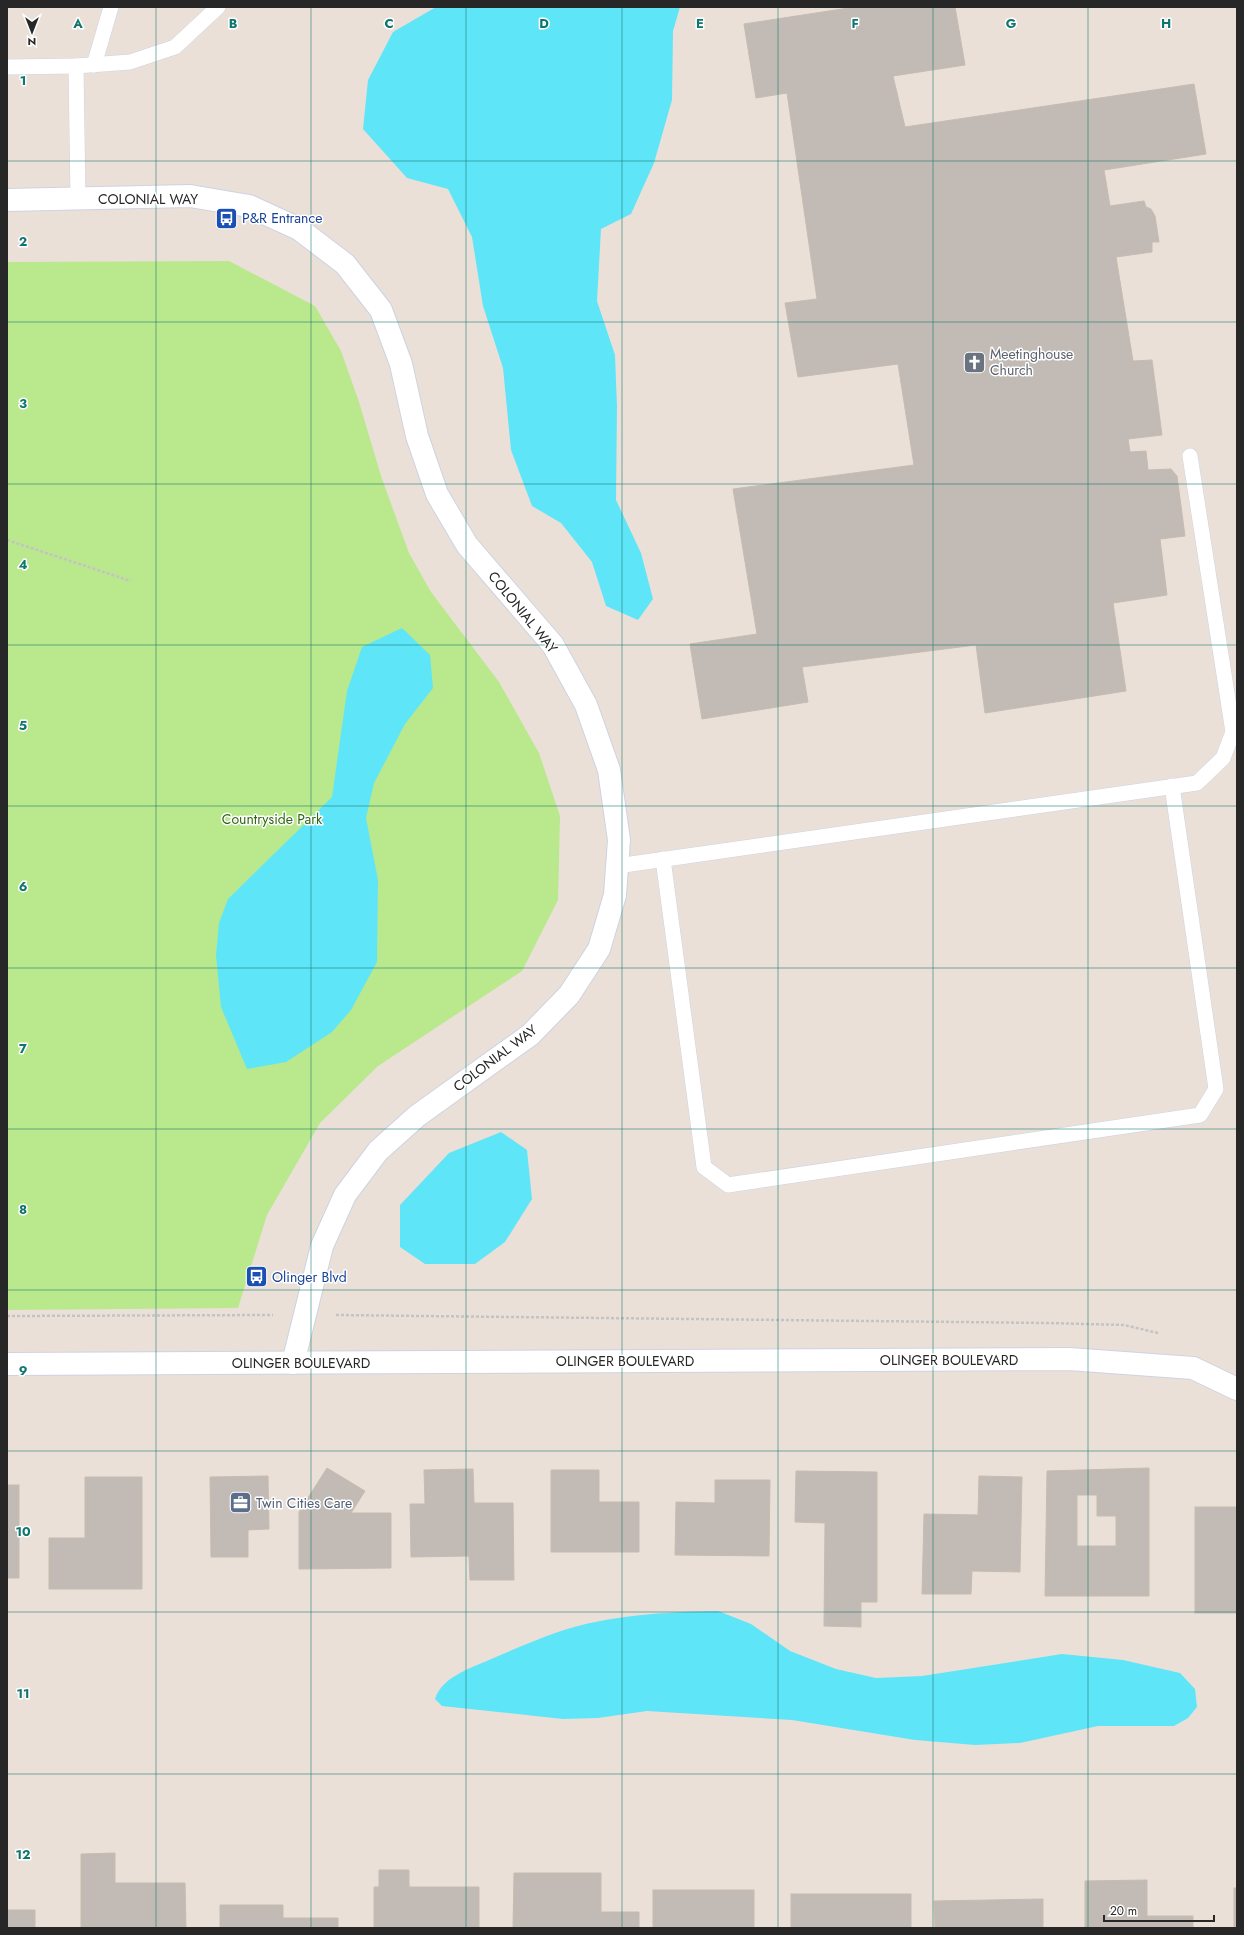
<svg xmlns="http://www.w3.org/2000/svg" width="1244" height="1935" viewBox="0 0 1244 1935" font-family="Jost,sans-serif">
	<style>
		.green { fill: #b9e88d }
		.water { fill: #5fe5f8 }
		.building { fill: #c2bab4; stroke: #c6bcb1; fill-rule: evenodd }
		.lines { fill: none; stroke-linecap: round; stroke-linejoin: round }
		.service-casing { stroke: #ccd3e2; stroke-width: 16 }
		.minor-casing { stroke: #ccd3e2; stroke-width: 24 }
		.tertiary-casing { stroke: #ccd3e2; stroke-width: 24 }
		.path { stroke: #c3c3c3; stroke-width: 2.5; stroke-dasharray: 3 2; stroke-linecap: butt }
		.service { stroke: #fff; stroke-width: 15 }
		.minor { stroke: #fff; stroke-width: 22 }
		.tertiary { stroke: #fff; stroke-width: 22 }
		.grid { fill: none; stroke: #0f766e; stroke-width: 1; stroke-opacity: 0.55 }
		.labels { text-anchor: middle; stroke-width: 3; stroke-linejoin: round; paint-order: stroke }
		.street-label { font-size: 14px; fill: #272727; stroke: #fff }
		.transit-label { font-size: 14px; fill: #164399; stroke: #fff; text-anchor: start }
		.worship-label { font-size: 14px; fill: #5b616d; stroke: #fff; text-anchor: start }
		.park-label { font-size: 14px; fill: #306813; stroke: #fff }
		.service-label { font-size: 14px; fill: #4e5e75; stroke: #fff; text-anchor: start }
		.grid-label { font-size: 13px; text-anchor: middle; font-weight: bold; fill: #0f766e; stroke: #fff; stroke-width: 3; stroke-linejoin: round; paint-order: stroke }
	</style>
	<rect width="100%" height="100%" fill="#ebe0d7"/>
	<path class="green" d="M229,261l86,45 26,45 18,51 22,74 28,77 22,39 68,90 40,71 21,63 -2,84 -36,71 -144,95 -58,57 -53,92 -29,93 -231,2v-1048z"/>
	<g class="water">
		<path d="M436,7h244l-7,24 -1,69 -18,63 -23,51 -30,15 -4,72 18,54 2,52 -1,93 25,53 12,46 -15,21 -32,-14 -14,-44 -31,-39 -29,-17 -21,-56 -8,-82 -20,-62 -11,-69 -24,-48 -41,-11 -44,-49 5,-49 25,-48z"/>
		<path d="M402,628l28,27 3,33 -28,36 -31,59 -8,35 12,62 -1,82 -26,48 -19,22 -46,30 -39,7 -26,-62 -5,-52 3,-32 9,-24 104,-102 15,-106 15,-44z"/>
		<path d="M501,1132l26,18 5,49 -27,43 -30,22h-50l-25,-17v-42l49,-52z"/>
		<path d="M718,1611l33,13 39,27 46,18 40,9 46,-2 140,-22 61,6 57,13 15,16 2,18 -9,11 -14,8h-76l-78,17 -45,2 -60,-5 -123,-20 -145,-9 -49,7 -35,1 -121,-13 -7,-7c7,-22 34,-30 54,-39 23,-10 46,-20 69,-28 50,-17 107,-20 160,-21z"/>
	</g>
	<g class="building">
		<path d="M855,7h100l10,58 -72,11 12,51 289,-43 12,70 -102,16 6,36 34,-5 2,6 5,2 4,7 4,26h-7v10l-36,5 17,104 19,-1 10,75 -34,4 2,13 16,-1 2,19 23,-1 6,7 8,60 -25,3 7,56 -54,8 13,88 -141,22 -9,-68 -174,22 6,35 -106,17 -12,-75 67,-10 -24,-145 181,-24 -16,-101 -100,13 -13,-74 32,-4 -30,-206 -31,5 -12,-74z"/>
		<path d="M327,1468l38,23 -14,22h40v55l-92,1v-57z"/>
		<path d="M1149,1468v128h-104l2,-125zM1077,1495h20v21h19v30h-39z"/>
		<path d="M473,1469l1,34h39l1,77h-44l-1,-24 -58,1 -1,-53h15l-1,-34z"/>
		<path d="M551,1470h48v32h40v50h-88z"/>
		<path d="M796,1471l81,1v130h-16v25l-37,-1 1,-103 -30,-1z"/>
		<path d="M268,1476l1,53 -21,1v27h-37l-1,-80z"/>
		<path d="M979,1476l43,1 -2,95 -48,-1 -1,23h-49l2,-80 54,1z"/>
		<path d="M85,1477h57v112h-93v-51h36z"/>
		<path d="M715,1480h55l-1,76 -94,-1 1,-53 39,1z"/>
		<rect x="7" y="1485" width="12" height="93"/>
		<rect x="1195" y="1507" width="42" height="106"/>
		<path d="M115,1853v30h70l1,45h-105v-74z"/>
		<path d="M379,1870h30v17h70v41h-105v-41h5z"/>
		<path d="M514,1873h87v39h38v16h-126z"/>
		<path d="M1147,1880v36h46v12h-108v-47z"/>
		<rect x="1234" y="1888" width="3" height="40"/>
		<rect x="653" y="1890" width="101" height="38"/>
		<rect x="791" y="1894" width="120" height="34"/>
		<path d="M1043,1899v29h-108l-1,-27z"/>
		<path d="M220,1905h63v13h55v10h-118z"/>
		<rect x="7" y="1910" width="28" height="18"/>
	</g>
	<g class="lines">
		<defs>
			<g id="service">
				<path d="M94,65l17,-58"/>
				<path d="M76,66l54,-4 45,-15 43,-40"/>
				<path d="M7,67l69,-1 2,133"/>
				<path d="M663,859l41,308 24,18 472,-70 16,-26 -44,-303"/>
				<path d="M617,866l580,-83 26,-25 10,-26 -43,-276"/>
			</g>
			<path id="minor" d="M7,200l183,-4 59,10 50,23 46,35 36,46 20,54 16,72 20,58 30,51 86,100 33,60 23,65 10,70 -4,55 -16,54 -30,46 -39,40 -113,81 -39,35 -33,44 -23,51 -29,117"/>
			<path id="tertiary" d="M7,1364l1062,-5 124,9 44,21"/>
		</defs>
		<use href="#service" class="service-casing"/>
		<use href="#minor" class="minor-casing"/>
		<use href="#tertiary" class="tertiary-casing"/>
		<g class="path">
			<path d="M7,540l124,41"/>
			<path d="M336,1315l711,8 77,2 34,8"/>
			<path d="M7,1316l266,-1"/>
		</g>
		<use href="#service" class="service"/>
		<use href="#minor" class="minor"/>
		<use href="#tertiary" class="tertiary"/>
	</g>
	<path class="grid" d="M156,7v1921M311,7v1921M466,7v1921M622,7v1921M778,7v1921M933,7v1921M1088,7v1921M7,161h1230M7,322h1230M7,484h1230M7,645h1230M7,806h1230M7,968h1230M7,1129h1230M7,1290h1230M7,1451h1230M7,1612h1230M7,1774h1230"/>
	<defs>
		<symbol id="bus-square" viewBox="-11 -11 22 22"><rect x="-9" y="-9" width="18" height="18" rx="4" fill="#1a4fb4" stroke="#fff"/><path d="M-5-6H5V4H4V6H2V4H-2V6H-4V4H-5ZM-3.5-4V0h7V-4ZM-3.5 1.2v1.5H-2V1.2ZM2 1.2v1.5H3.5V1.2Z" fill="#fff"/></symbol>
		<symbol id="church-square" viewBox="-11 -11 22 22"><rect x="-9" y="-9" width="18" height="18" rx="4" fill="#6b7280" stroke="#fff"/><path d="M-1.2-6h2.4v3.5h3.3v2.4h-3.3V6h-2.4V-.1h-3.3v-2.4h3.3Z" fill="#fff"/></symbol>
		<symbol id="office-square" viewBox="-11 -11 22 22"><rect x="-9" y="-9" width="18" height="18" rx="4" fill="#5c6f8a" stroke="#fff"/><path d="M-6-3h4V-5.5h4V-3h4V5H-6ZM-1-4.5V-3h2v-1.5ZM-6 0V1H6V0Z" fill="#fff"/></symbol>
	</defs>
	<g fill-rule="evenodd">
		<use href="#bus-square" x="214" y="206" width="25" height="25"/>
		<use href="#church-square" x="962" y="350" width="25" height="25"/>
		<use href="#bus-square" x="244" y="1264" width="25" height="25"/>
		<use href="#office-square" x="228" y="1490" width="25" height="25"/>
	</g>
	<g class="labels">
		<g class="street-label">
			<text x="148" y="204">COLONIAL WAY</text>
			<text transform="translate(523 612) rotate(51)" y="5">COLONIAL WAY</text>
			<text transform="translate(495 1058) rotate(-37)" y="5">COLONIAL WAY</text>
			<text x="949" y="1365">OLINGER BOULEVARD</text>
			<text x="625" y="1366">OLINGER BOULEVARD</text>
			<text x="301" y="1368">OLINGER BOULEVARD</text>
		</g>
		<g class="transit-label">
			<text x="242" y="223">P&amp;R Entrance</text>
			<text x="272" y="1282">Olinger Blvd</text>
		</g>
		<g class="worship-label">
			<text x="990" y="359">Meetinghouse<tspan x="990" dy="16">Church</tspan></text>
		</g>
		<g class="park-label">
			<text x="272" y="824">Countryside Park</text>
		</g>
		<g class="service-label">
			<text x="256" y="1508">Twin Cities Care</text>
		</g>
	</g>
	<g class="grid-label">
		<text x="78" y="28">A</text>
		<text x="233" y="28">B</text>
		<text x="389" y="28">C</text>
		<text x="544" y="28">D</text>
		<text x="700" y="28">E</text>
		<text x="855" y="28">F</text>
		<text x="1011" y="28">G</text>
		<text x="1166" y="28">H</text>
		<text x="23" y="85">1</text>
		<text x="23" y="246">2</text>
		<text x="23" y="408">3</text>
		<text x="23" y="569">4</text>
		<text x="23" y="730">5</text>
		<text x="23" y="891">6</text>
		<text x="23" y="1053">7</text>
		<text x="23" y="1214">8</text>
		<text x="23" y="1375">9</text>
		<text x="23" y="1536">10</text>
		<text x="23" y="1698">11</text>
		<text x="23" y="1859">12</text>
	</g>
	<rect width="1244" height="1935" fill="none" stroke="#272727" stroke-width="16"/>
	<g transform="translate(32 32) rotate(180)" stroke="#ffffff" stroke-width="3" paint-order="stroke">
	<path d="M0-3L7 15L0 10L-7 15Z" fill="#272727"/>
	<text y="-6" font-size="11" font-weight="bold" text-anchor="middle" fill="#272727">N</text>
	</g>
	<path d="M1104 1915v6h110v-6" fill="none" stroke="#272727" stroke-width="2"/>
	<text x="1110" y="1915" font-size="12" fill="#272727" stroke="#ffffff" stroke-width="3" paint-order="stroke">20 m</text>
</svg>
